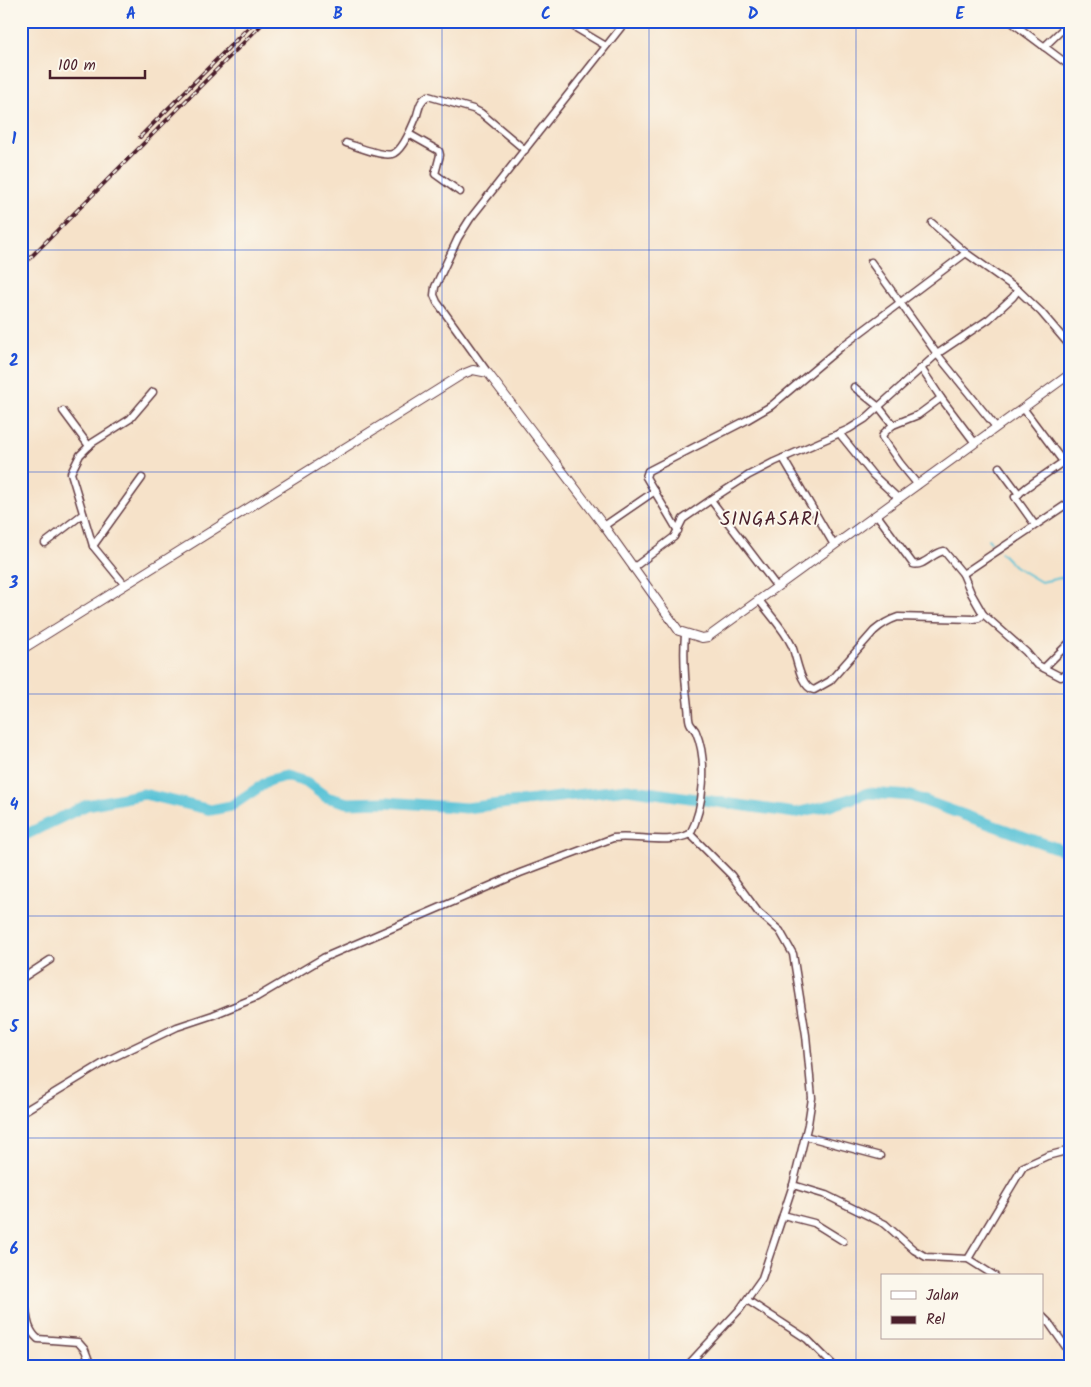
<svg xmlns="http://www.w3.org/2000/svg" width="1091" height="1387" viewBox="0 0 1091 1387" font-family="Kalam,sans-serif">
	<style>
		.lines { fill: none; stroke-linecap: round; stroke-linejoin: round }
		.stream { stroke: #5ac3d7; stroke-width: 2 }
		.river { stroke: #5ac3d7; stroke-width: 11 }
		.minor-casing { stroke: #643c43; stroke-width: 9 }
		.tertiary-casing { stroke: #643c43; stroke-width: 10 }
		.minor { stroke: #fff; stroke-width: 6 }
		.tertiary { stroke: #fff; stroke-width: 8 }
		.rail-casing { stroke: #4a1f2b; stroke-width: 4 }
		.rail { stroke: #fbf7ec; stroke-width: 2; stroke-dasharray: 5.5; stroke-linecap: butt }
		.grid { fill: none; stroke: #1d4ed8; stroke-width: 1; stroke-opacity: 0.55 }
		.labels { text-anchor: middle; stroke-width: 4; stroke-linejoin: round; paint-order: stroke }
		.quarter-label { font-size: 19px; letter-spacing: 1px; fill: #4a1f2b; stroke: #fbf7ec }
		.neatline { fill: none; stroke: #1d4ed8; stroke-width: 2 }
		.grid-label { font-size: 16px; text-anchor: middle; font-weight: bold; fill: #1d4ed8 }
	</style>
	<rect width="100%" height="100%" fill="#fbf7ec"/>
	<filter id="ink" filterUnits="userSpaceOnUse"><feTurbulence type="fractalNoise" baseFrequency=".02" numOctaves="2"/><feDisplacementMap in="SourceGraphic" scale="10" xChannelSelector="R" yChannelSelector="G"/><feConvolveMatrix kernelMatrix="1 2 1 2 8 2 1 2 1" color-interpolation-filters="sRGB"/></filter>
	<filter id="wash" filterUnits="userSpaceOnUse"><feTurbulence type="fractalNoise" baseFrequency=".0096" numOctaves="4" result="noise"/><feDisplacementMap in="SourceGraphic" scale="20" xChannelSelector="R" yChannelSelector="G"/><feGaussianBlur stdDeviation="1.12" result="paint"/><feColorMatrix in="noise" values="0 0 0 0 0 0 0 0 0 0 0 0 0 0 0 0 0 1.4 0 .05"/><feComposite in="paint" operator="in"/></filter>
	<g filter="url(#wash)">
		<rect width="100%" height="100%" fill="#f6e2c9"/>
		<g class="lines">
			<g class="stream">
				<path d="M988,539l9,10"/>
				<path d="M1000,552l14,14 27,16 29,-6"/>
			</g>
			<path class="river" d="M21,837l66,-32 57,-11 67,16 20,-4 39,-26 16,-4 20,6 20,15 22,6 39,-1 79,6 161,-19 168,24 40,-9 33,-11 43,3 159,57"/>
		</g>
	</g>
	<g filter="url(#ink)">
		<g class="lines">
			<defs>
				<g id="minor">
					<path d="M564,21l42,25"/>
					<path d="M1010,21l60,45"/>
					<path d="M1044,47l26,-25"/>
					<path d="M409,134l30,17 1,4 -5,19 25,18"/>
					<path d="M346,143c10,3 36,14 46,11 10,-2 21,-29 25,-39 2,-7 3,-15 11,-19l45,13 8,4 44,37"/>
					<path d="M932,223l34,30"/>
					<path d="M871,262l66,92 59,73"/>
					<path d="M921,368l20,30 34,45"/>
					<path d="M488,373l-51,-71 -3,-7 1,-8 23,-49 12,-19 156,-198"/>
					<path d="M854,387l25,20 14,18 25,-10 23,-17"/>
					<path d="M1023,408l47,63"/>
					<path d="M63,411l26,35"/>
					<path d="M893,425l-9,8 -2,4 18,26 18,22"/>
					<path d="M839,433l34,42 26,24"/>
					<path d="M783,458l51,87"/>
					<path d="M999,467l20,27"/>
					<path d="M711,500l66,87"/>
					<path d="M877,515l36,49c11,3 19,-11 31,-13l19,23 107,-72"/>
					<path d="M1035,525l-20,-28 12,-10 36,-25"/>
					<path d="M604,526l51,-35"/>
					<path d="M678,531l-32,-54 2,-6 99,-51 24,-14 70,-59 125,-94 52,37 23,22 29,34"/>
					<path d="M45,543l38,-29"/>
					<path d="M93,546l49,-68"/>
					<path d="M633,568l41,-31 9,-18 32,-22 34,-22 25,-13 75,-33 16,-10 72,-65 52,-35 24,-22 5,-7"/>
					<path d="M963,574l8,19 12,21 43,38 10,12 25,13 9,-6"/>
					<path d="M124,584l-31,-38 -22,-73 9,-18 12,-12 38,-24 23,-27"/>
					<path d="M759,600c11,15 25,29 33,46 5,12 8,41 22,44l16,-9 44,-50c8,-7 15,-11 24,-14l76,2 5,-1 4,-4"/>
					<path d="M1044,668l26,-26"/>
					<path d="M690,834l41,41 27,37 22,19 13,23 13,81 6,63 -4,26 -15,61 33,10 59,29 29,26 12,7 42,2 27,17"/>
					<path d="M21,979l29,-19"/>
					<path d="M21,1113l89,-54 67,-32 36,-12 44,-18 66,-39 197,-85 93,-35c25,-3 54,7 77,-4 14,-26 18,-74 6,-102 -1,-3 -5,-6 -6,-9 -2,-5 -1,-11 -2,-16 -3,-24 -5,-49 -3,-73"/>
					<path d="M805,1136l75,20"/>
					<path d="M783,1215l31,8 29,18"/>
					<path d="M968,1259l55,-92 24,-11 23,-6"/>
					<path d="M21,1291c8,17 2,35 17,48l40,3 7,8 6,16"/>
					<path d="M747,1300l60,39 27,27"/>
					<path d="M1042,1316l7,7 21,30"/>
					<path d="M687,1366l53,-57 22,-31 31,-93"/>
				</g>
				<path id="tertiary" d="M21,650l442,-276 10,-4 15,3 116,153 75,105 23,7 6,-1 362,-263"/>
			</defs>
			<use href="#minor" class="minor-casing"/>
			<use href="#tertiary" class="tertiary-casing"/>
			<use href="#minor" class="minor"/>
			<use href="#tertiary" class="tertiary"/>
			<defs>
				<g id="rail">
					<path d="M140,137l115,-116"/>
					<path d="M21,267l244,-246"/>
				</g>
			</defs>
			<use href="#rail" class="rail-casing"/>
			<use href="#rail" class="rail"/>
		</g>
	</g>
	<path class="grid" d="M235,21v1345M442,21v1345M649,21v1345M856,21v1345M21,250h1049M21,472h1049M21,694h1049M21,916h1049M21,1138h1049"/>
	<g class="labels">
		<g class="quarter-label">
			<text x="770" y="525">SINGASARI</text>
		</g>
	</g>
	<rect width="1091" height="1387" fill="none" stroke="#fbf7ec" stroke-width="55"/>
	<rect x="881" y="1274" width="162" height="65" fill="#fbf7ec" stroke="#b4a19f"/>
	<rect x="891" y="1291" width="25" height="8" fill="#ffffff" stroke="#b4a19f"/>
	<text x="926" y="1300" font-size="15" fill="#4a1f2b">Jalan</text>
	<rect x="891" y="1316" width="25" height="8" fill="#4a1f2b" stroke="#b4a19f"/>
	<text x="926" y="1324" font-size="15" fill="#4a1f2b">Rel</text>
	<path d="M50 70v8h95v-8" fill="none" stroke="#4a1f2b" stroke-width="2.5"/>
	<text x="58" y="70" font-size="15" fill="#4a1f2b" stroke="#fbf7ec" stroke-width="4" paint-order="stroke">100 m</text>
	<rect x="28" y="28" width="1036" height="1332" class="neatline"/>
	<g class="grid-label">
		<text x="131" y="19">A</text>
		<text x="338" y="19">B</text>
		<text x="546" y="19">C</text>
		<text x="753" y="19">D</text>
		<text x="960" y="19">E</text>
		<text x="14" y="144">1</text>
		<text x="14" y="366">2</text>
		<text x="14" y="588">3</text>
		<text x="14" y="810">4</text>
		<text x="14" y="1032">5</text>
		<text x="14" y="1254">6</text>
	</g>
</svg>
